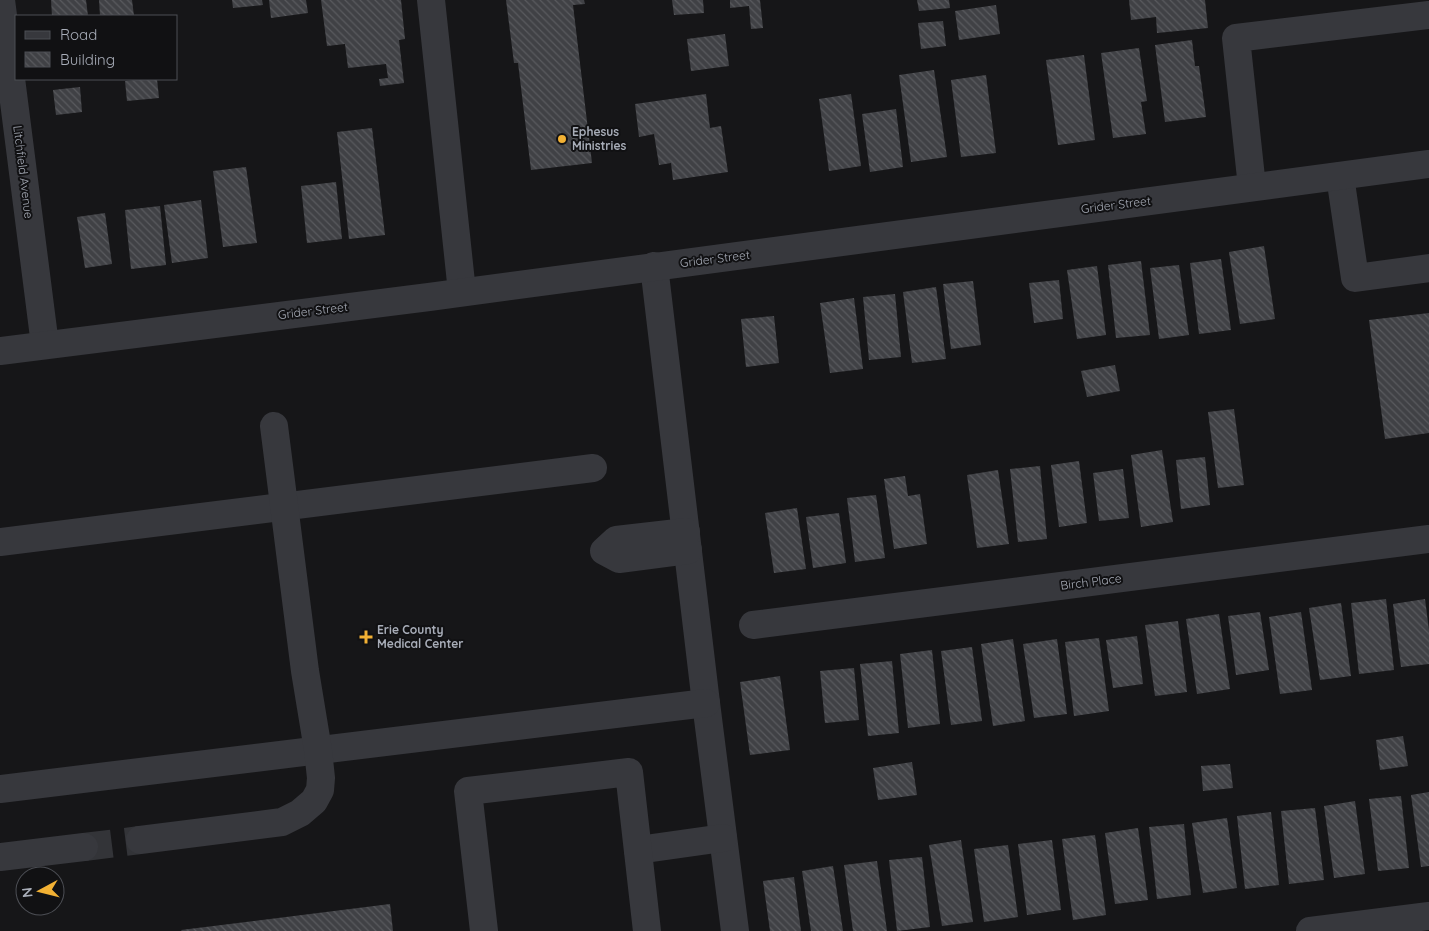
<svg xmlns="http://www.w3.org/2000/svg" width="1429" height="931" viewBox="0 0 1429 931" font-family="Quicksand,sans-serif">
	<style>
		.building { fill: url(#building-back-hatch) }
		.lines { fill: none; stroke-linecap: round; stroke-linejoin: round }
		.minor-tunnel { stroke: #333438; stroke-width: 28; stroke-dasharray: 28 14; stroke-linecap: butt }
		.minor { stroke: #37383d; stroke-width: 28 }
		.poi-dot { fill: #f2b134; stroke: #111113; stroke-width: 2 }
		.labels { text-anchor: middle; stroke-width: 4; stroke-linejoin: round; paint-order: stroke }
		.poi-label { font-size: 12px; font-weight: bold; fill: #a8adb8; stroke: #111113; text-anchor: start }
		.street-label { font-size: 12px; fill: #a8adb8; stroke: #111113 }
	</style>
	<defs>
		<pattern id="building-back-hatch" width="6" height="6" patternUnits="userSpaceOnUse" patternTransform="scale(1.25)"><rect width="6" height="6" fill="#404145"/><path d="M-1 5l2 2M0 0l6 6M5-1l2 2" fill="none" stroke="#595a5e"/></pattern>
	</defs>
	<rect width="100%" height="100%" fill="#161618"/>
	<g class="building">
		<path d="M51,0h35l2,16h-36z"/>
		<path d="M99,0h33l2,16h-34z"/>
		<path d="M232,0h30l1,5 -30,3z"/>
		<path d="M269,0h37l2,13 -37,5z"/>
		<path d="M321,0h80l4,39 -6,1 5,43 -24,3 -1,-7 9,-1 -2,-14 -38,4 -3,-24 -18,2z"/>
		<path d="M506,0h78l1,4 -12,1 19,158 -61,7 -13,-107h-4z"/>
		<path d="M672,0h31l1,13 -30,2z"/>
		<path d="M730,0h30l3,28 -12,1 -2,-23 -19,2z"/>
		<path d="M917,0h32l1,8 -31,3z"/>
		<path d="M1129,0h76l3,28 -51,5 -1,-16 -25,3z"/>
		<path d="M996,5l4,29 -41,6 -4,-29z"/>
		<path d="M943,21l3,25 -25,3 -3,-26z"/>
		<path d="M725,34l4,32 -38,5 -4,-32z"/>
		<path d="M1192,40l3,26h4l7,51 -41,5 -10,-77z"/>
		<path d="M1139,48l8,53 -6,1 5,32 -33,4 -12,-85z"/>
		<path d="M1084,55l11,85 -37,5 -12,-85z"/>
		<path d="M934,70l13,87 -36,5 -12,-87z"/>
		<path d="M986,75l10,78 -35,4 -10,-77z"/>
		<path d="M147,79h10l2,19 -32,3 -2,-20z"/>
		<path d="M80,87l2,25 -26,3 -3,-25z"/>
		<path d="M706,94l4,34 11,-2 7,46 -55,8 -2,-17 -12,2 -5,-31 -15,3 -4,-33z"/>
		<path d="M851,94l10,72 -32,5 -10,-72z"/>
		<path d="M896,109l7,58 -33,5 -8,-58z"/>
		<path d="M372,128l13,107 -36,4 -12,-107z"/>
		<path d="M246,167l11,76 -34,4 -10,-76z"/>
		<path d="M336,182l6,57 -35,4 -6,-57z"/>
		<path d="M201,200l7,58 -36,5 -8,-58z"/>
		<path d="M160,206l6,59 -35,4 -6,-59z"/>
		<path d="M105,213l7,51 -27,4 -8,-51z"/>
		<path d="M1264,246l11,73 -35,5 -11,-72z"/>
		<path d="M1221,259l10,71 -32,4 -9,-71z"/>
		<path d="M1141,261l9,74 -34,3 -8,-73z"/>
		<path d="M1179,265l10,70 -30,4 -9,-71z"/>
		<path d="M1097,266l9,69 -29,4 -10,-69z"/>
		<path d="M1059,280l4,39 -29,4 -5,-40z"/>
		<path d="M973,281l8,64 -30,4 -8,-65z"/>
		<path d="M936,287l10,72 -34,4 -9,-71z"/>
		<path d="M895,294l6,63 -32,3 -6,-63z"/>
		<path d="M854,298l9,71 -33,4 -10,-70z"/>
		<path d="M1429,313v120l-44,6 -16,-119z"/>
		<path d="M774,316l5,47 -33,4 -5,-48z"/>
		<path d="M1115,365l5,26 -33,6 -6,-26z"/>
		<path d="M1234,409l10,76 -26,3 -10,-76z"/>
		<path d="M1162,450l11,72 -32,5 -10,-72z"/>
		<path d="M1205,457l5,48 -29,4 -5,-49z"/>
		<path d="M1079,461l8,62 -28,4 -8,-62z"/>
		<path d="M1040,466l7,73 -29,3 -8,-73z"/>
		<path d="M1123,469l6,49 -30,3 -6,-48z"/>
		<path d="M998,470l11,74 -32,4 -10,-73z"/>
		<path d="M905,476l3,20 12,-2 7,50 -33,5 -10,-70z"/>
		<path d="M876,495l9,63 -30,4 -8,-64z"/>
		<path d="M797,508l9,61 -32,4 -9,-60z"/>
		<path d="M839,513l7,50 -33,5 -7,-51z"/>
		<path d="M1386,599l8,71 -35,4 -8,-71z"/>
		<path d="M1425,599l4,31v34l-28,3 -8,-63z"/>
		<path d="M1341,603l10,73 -31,4 -11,-72z"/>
		<path d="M1260,612l9,58 -33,5 -8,-59z"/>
		<path d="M1301,612l11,78 -32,4 -11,-77z"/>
		<path d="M1219,614l11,75 -33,5 -11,-75z"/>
		<path d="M1178,621l9,71 -32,4 -10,-71z"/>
		<path d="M1137,636l6,48 -30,4 -7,-48z"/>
		<path d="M1099,638l10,73 -35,5 -9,-74z"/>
		<path d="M1013,639l12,82 -32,5 -12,-82z"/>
		<path d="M1057,639l10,75 -33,4 -11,-74z"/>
		<path d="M972,647l10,74 -31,4 -10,-74z"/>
		<path d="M932,650l8,74 -32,4 -8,-74z"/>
		<path d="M892,661l7,72 -31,3 -8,-72z"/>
		<path d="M854,668l5,52 -34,3 -5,-52z"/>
		<path d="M780,676l10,74 -40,5 -10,-73z"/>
		<path d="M1403,736l5,30 -28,4 -4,-30z"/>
		<path d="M912,762l5,33 -39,5 -5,-32z"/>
		<path d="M1230,764l3,24 -30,3 -2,-25z"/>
		<path d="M1429,792v74l-8,1 -10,-72z"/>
		<path d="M1401,796l8,72 -31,3 -9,-72z"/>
		<path d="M1355,801l10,73 -31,4 -10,-72z"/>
		<path d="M1315,808l9,72 -35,4 -8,-73z"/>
		<path d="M1271,812l8,73 -34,4 -8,-73z"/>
		<path d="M1227,818l10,70 -34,5 -11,-70z"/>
		<path d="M1184,824l7,71 -34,4 -8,-72z"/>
		<path d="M1138,828l10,72 -33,4 -10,-71z"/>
		<path d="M1095,835l11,80 -33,5 -11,-81z"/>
		<path d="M961,840l12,82 -31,4 -13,-81z"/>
		<path d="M1052,840l9,70 -34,5 -9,-71z"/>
		<path d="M1008,845l10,72 -34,5 -10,-73z"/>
		<path d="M922,857l8,70 -33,4 -8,-71z"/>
		<path d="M877,861l10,70h-34l-9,-66z"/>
		<path d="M833,866l10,65h-32l-9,-60z"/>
		<path d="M794,877l7,54h-31l-7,-50z"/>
		<path d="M390,904l3,27h-211l-1,-1z"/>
	</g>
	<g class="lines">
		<path class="minor-tunnel" d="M84,847l56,-7"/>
		<g class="minor">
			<path d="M1,0l44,345"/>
			<path d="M431,0l31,292"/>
			<path d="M1340,176l15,102 74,-10"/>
			<path d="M1252,187l-16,-149 193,-23"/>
			<path d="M654,266l52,437 29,228"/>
			<path d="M0,351l429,-54 1000,-133"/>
			<path d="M686,532l-70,8 -12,11 15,8 69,-9"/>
			<path d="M0,542l593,-74"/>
			<path d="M753,625l676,-86"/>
			<path d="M0,789l706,-86"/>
			<path d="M140,840l142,-18 18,-9 14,-12 6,-11 1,-12 -3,-28 -13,-79 -31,-245"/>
			<path d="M638,850l85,-12"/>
			<path d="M0,857l84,-10"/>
			<path d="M484,931l-16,-140 161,-19 18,159"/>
			<path d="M1310,931l119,-15"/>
		</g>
	</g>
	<g class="poi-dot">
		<circle cx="562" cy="139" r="5"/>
		<path d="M363.5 629.5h5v5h5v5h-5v5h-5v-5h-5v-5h5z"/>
	</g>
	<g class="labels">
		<g class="poi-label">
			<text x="572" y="136">Ephesus<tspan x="572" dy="14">Ministries</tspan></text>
			<text x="377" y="634">Erie County<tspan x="377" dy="14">Medical Center</tspan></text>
		</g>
		<g class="street-label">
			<text transform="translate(23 172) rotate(83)" y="4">Litchfield Avenue</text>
			<text transform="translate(1116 205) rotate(-7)" y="4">Grider Street</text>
			<text transform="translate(715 259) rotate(-7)" y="4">Grider Street</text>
			<text transform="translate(313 311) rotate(-7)" y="4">Grider Street</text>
			<text transform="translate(1091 582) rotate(-7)" y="4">Birch Place</text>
		</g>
	</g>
	<rect x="15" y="15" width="162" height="65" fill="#111113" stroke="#4d4f55"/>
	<rect x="25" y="31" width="25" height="8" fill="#37383d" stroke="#4d4f55"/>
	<text x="60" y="40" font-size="15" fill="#a8adb8">Road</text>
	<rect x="25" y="52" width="25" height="15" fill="url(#building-back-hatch)" stroke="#4d4f55"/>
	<text x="60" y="65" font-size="15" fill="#a8adb8">Building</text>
	<g transform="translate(40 891) rotate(263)"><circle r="24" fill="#111113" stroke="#4d4f55"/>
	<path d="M0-4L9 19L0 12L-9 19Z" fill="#f2b134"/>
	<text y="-8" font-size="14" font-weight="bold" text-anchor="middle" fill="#a8adb8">N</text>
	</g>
</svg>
